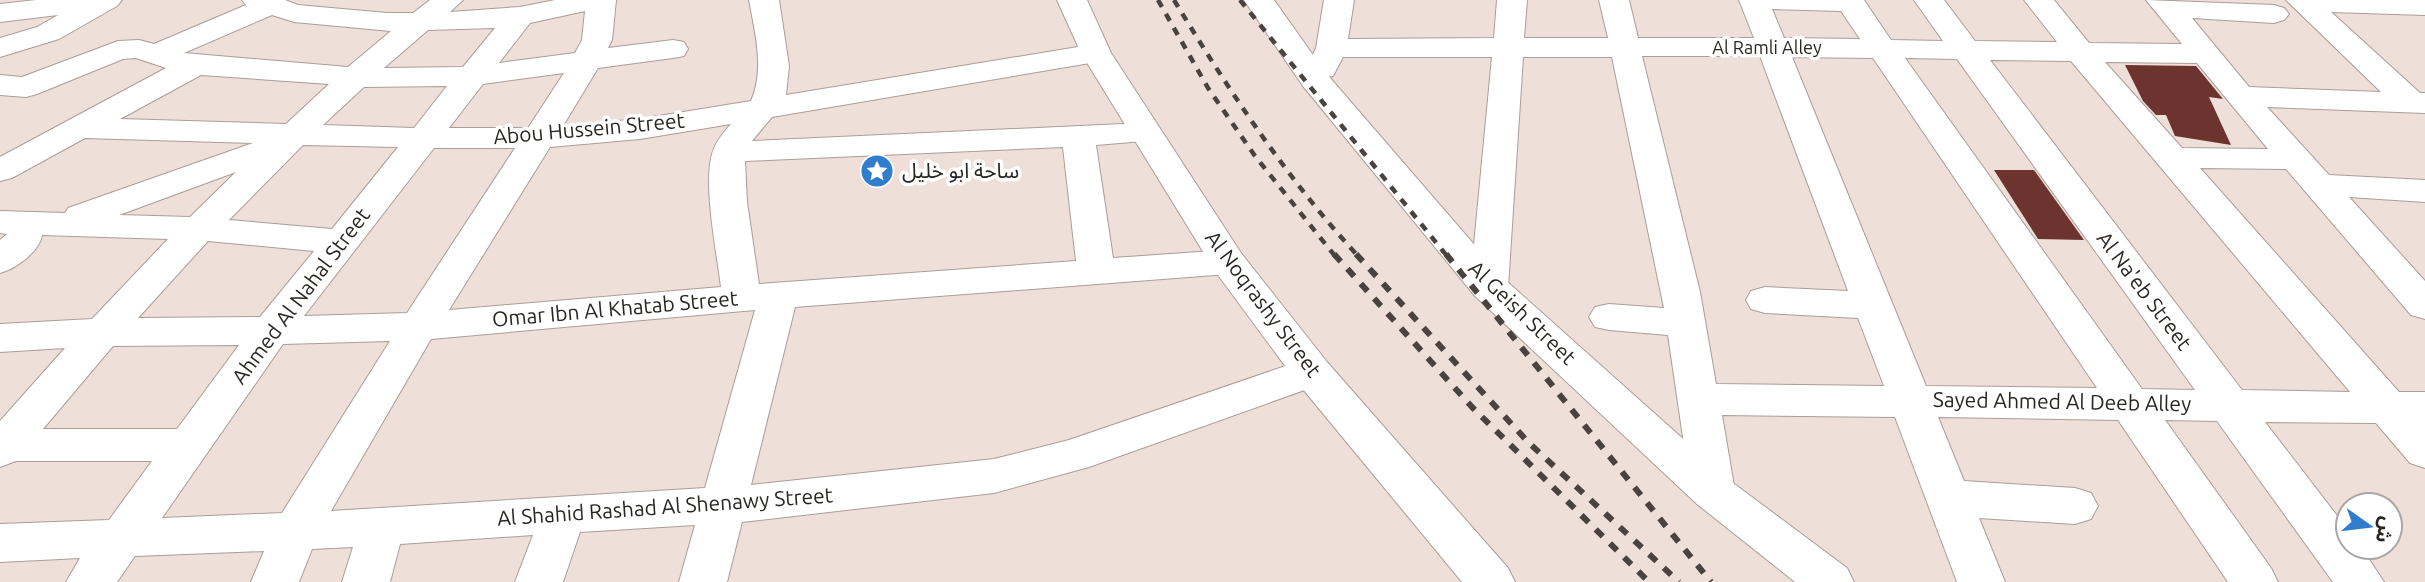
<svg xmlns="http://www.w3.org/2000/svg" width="2425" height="582" viewBox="0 0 2425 582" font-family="Ubuntu,'Noto Sans Arabic',sans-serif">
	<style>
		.building { fill: #6d332e }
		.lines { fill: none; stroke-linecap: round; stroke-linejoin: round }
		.minor-casing { stroke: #ab9d97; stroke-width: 2 }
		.major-casing { stroke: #ab9d97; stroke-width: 2 }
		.minor { fill: #fff; fill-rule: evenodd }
		.major { fill: #fff; fill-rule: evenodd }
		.rail-far1 { stroke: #49423f; stroke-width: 4.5; stroke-dasharray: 8 8; stroke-linecap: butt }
		.rail { stroke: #49423f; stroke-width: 6; stroke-dasharray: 10 10; stroke-linecap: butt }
		.labels { text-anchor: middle; stroke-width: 7; stroke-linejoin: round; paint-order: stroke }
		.far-street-label { font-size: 18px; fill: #2a2522; stroke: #fff }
		.street-label { font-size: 21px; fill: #2a2522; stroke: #fff }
		.poi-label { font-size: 21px; fill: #2a2522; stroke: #fff; text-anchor: start }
	</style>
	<rect width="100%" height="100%" fill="#eedfd9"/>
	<g class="building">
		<path d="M2125,65l71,1 27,33 -14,-2 22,48 -56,-9 -9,-21h-10l-13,-14z"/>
		<path d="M1994,170h40l50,70 -46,-1z"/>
	</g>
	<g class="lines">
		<defs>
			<g id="minor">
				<path d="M36,0h86l-5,6 -58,33 -59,18v-19l37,-11 21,-12 -58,7v-18z"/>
				<path d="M242,0h43l13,5 89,8h26l17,-13h33l-13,12 70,-5 35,-7h61l-4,40 -4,8 65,-8 11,2 4,7 -4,7 -11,2 -75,10 -35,58 77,-7 111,-18c14,-32 4,-68 -2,-101h30l10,66 -3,29 310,-51 11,2 4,7 -4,7 -11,2 -324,55 -20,24 392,-18 12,3 5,7 -5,7 -60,5 17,113 115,-8 13,3 6,9 -6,9 -13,3 -433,33 -44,178 243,-26 75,-19 243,-83 15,5 6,10 -6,10 -238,85 -95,26 -252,29 -15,60h-48l16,-57 -115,7 -17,50h-48l18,-47 -133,9 -10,38h-48l11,-35 -41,2 -13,33h-48l13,-31 -129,5 -18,26h-51l14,-24 -80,4v-38l109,-4 43,-59h-136l-16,6v-46l65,-73 -65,4v-28l92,-5 76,-80 -126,-4c-2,16 -26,34 -42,38v-33l7,-6 -7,-1v-22l65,2 3,-5 185,-65 -168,-5 -73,40 -12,3v-24l166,-89 -30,-10 -13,1 -86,35 -11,3 -26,-2v-20l22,2 96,-36 21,-1 15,4 92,-39zM585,11l-3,29 -7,13 -76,10 31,-40zM272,15l22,7 97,9 -43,36 -164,-14zM495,28l-32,39 -79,1 44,-38zM564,73l-36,55h-79l34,-44zM201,75l128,9 -43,40 -166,-5zM447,86l-33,42 -91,-3 41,-38zM731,124c-7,8 -15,17 -18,27 -11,30 4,103 8,136l-272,23 101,-163 90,-8zM303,145l95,2 -66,82 -103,-9zM1063,147l13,114 -317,23 -12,-82 -2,-41zM434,148h81l-108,165 -103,3zM236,172l-46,45 -71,-2zM208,241l106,10 -54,66 -122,1zM755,310l-50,178 -374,23 100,-172zM390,341l-108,172 -120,5 121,-174zM239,345l-62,84h-134l70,-83z"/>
				<path d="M1324,0h30l-6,39 146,-1 3,-38h30l-3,38h84l-9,-38h30l9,38h116l-15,-38h125l27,40 52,1 -29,-41h30l31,41 82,1 -33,-42h30l35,43 93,1 -36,-44 128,5 10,3 5,6 -5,6 -10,3 -82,-5 57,69 132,5 -95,-92h139v15l-94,-3 89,81h5v20l-158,-6 62,68 96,5v22l-76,-5 76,84v38l-14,-4 -125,-146 -86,-1 199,224h26v76l-15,-5 -34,-40 -111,-1 83,108v17h13l23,35h-51l-116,-161 -52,-1 106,148 7,14h-50l-110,-162 -180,-3 26,64 111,7 16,5 7,13 -7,13 -16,5 -96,-6 26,64h-48l-62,-165 -173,-2 13,77 -6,12 -16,6 -16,-6 -6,-12 -23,-157 -59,-5 -14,-3 -6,-10 6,-10 14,-3 55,4 -52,-251h-89l-15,230 -5,9 -14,4 -14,-4 -5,-9 22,-230h-149l-10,19 -11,2 -11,-2 -5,-7 10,-21zM1772,9l69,2 19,28 -76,-1zM1642,56h118l88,235 -83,-4 -14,4 -5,9 5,9 14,4 93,5 26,68 -168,-2 -16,-92zM1792,57l81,1 224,330 -171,-2zM1905,58l52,1 238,331 -53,-1zM1990,60l81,1 279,331 -108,-2zM2105,62l92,1 71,86 -86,-1z"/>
			</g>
			<g id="major">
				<path d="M1057,0h30l24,53 130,200 86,109 181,206 7,14h-53l-165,-200 -82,-111 -134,-218z"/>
				<path d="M1244,0h30l51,72 178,206 226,202 118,88 7,14h-59l-98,-78 -222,-208 -172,-210z"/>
			</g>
		</defs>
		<use href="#minor" class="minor-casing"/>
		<use href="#major" class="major-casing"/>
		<use href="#minor" class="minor"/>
		<use href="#major" class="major"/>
		<g class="rail-far1">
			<path d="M1158,0l50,88 47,68 80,100"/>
			<path d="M1174,0c54,89 113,179 184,256"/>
			<path d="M1240,0l207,256"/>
		</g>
		<g class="rail">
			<path d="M1334,254l138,153 177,175"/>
			<path d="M1356,254l172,188 151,140"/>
			<path d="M1446,254l265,328"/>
		</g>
	</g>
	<defs>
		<symbol id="sight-disc" viewBox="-11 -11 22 22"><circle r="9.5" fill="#307dcd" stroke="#fff"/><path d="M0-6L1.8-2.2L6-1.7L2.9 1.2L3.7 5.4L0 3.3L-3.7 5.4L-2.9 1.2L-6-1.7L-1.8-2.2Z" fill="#fff"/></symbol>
	</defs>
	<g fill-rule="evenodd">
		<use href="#sight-disc" x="858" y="152" width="38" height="38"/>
	</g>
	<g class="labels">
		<g class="far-street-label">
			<text x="1767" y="54">Al Ramli Alley</text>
		</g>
		<g class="street-label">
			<text transform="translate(589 129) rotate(-5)" y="7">Abou Hussein Street</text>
			<text transform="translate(2144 291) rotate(53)" y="7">Al Na'eb Street</text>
			<text transform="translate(301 296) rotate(-53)" y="7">Ahmed Al Nahal Street</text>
			<text transform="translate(1263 304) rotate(53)" y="7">Al Noqrashy Street</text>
			<text transform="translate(615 309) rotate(-5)" y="7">Omar Ibn Al Khatab Street</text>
			<text transform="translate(1522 313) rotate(44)" y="7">Al Geish Street</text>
			<text transform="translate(2062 402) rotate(1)" y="7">Sayed Ahmed Al Deeb Alley</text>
			<text transform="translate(665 507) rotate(-4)" y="7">Al Shahid Rashad Al Shenawy Street</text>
		</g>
		<g class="poi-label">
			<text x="902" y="178">ساحة ابو خليل</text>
		</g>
	</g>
	<g transform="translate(2369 526) rotate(104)"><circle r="33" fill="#ffffff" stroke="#aaa8a7" stroke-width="2"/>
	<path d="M0-5L12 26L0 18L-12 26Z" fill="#307dcd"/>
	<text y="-10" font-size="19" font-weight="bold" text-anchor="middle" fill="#2a2522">ش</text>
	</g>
</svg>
